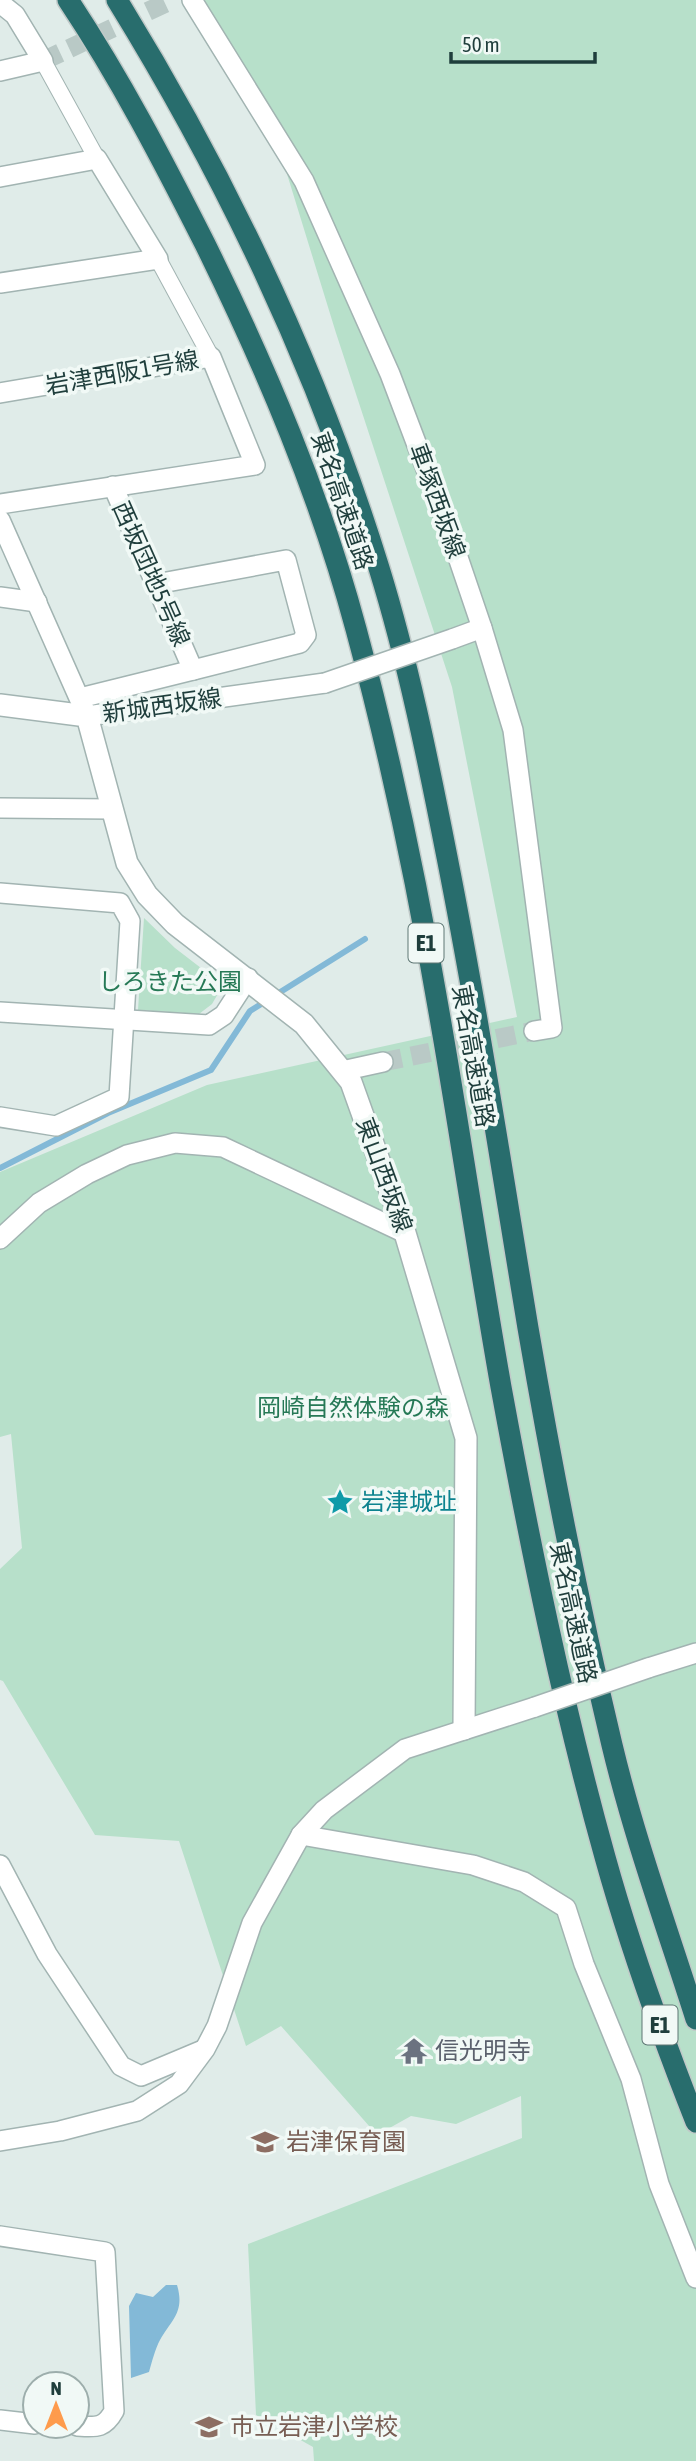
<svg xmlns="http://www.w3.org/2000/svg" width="696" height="2461" viewBox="0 0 696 2461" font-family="'Asap Condensed','Noto Sans JP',sans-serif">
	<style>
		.green { fill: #b7e0ca }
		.water { fill: #83b9d7 }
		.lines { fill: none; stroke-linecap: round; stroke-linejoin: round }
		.stream { stroke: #83b9d7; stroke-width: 6 }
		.minor-tunnel { stroke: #b9c9c6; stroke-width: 19; stroke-dasharray: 19 10; stroke-linecap: butt }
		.pedestrian-casing { stroke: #a2b4b2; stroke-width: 18 }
		.minor-casing { stroke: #a2b4b2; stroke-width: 22 }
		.tertiary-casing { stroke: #a2b4b2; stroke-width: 24 }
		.motorway-casing { stroke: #c0c9c8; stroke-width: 24 }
		.pedestrian { stroke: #fff; stroke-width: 16 }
		.minor { stroke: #fff; stroke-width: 19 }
		.tertiary { stroke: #fff; stroke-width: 21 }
		.motorway { stroke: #286d6d; stroke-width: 21 }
		.minor-bridge-casing { stroke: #a2b4b2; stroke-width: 22; stroke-linecap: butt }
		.minor-bridge { stroke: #fff; stroke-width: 19 }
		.labels { text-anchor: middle; stroke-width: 7; stroke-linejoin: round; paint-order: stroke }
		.shield { fill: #f1f9f6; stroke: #5e7674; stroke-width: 2 }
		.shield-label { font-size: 23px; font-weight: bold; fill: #1f3e3c }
		.street-label { font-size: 24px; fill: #1f3e3c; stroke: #f1f9f6 }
		.park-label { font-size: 24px; fill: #267956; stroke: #f1f9f6 }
		.culture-label { font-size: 24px; fill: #0d838f; stroke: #f1f9f6; text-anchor: start }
		.worship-label { font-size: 24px; fill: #5b616d; stroke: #f1f9f6; text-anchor: start }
		.education-label { font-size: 24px; fill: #785e54; stroke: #f1f9f6; text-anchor: start }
	</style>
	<rect width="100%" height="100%" fill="#e0ece9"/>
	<g class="green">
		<path d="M193,0h503v2461h-382l-1,-14 -57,-32 -8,-171 274,-106 -1,-42 -65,28 -45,-8 -34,19 -96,-109 -35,20 -67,-205 -84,-6 -92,-154 -3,-1v-111l22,-21 -11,-114 -11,3v-265l207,-87 310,-68 -65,-330 -116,-354 -61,-198z"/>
		<path d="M144,918l31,30 48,37 -11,19 -13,10 -61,-4z"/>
	</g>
	<path class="water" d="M166,2285h11c8,27 -5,34 -17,55 -5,9 -8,22 -11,32l-18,6 -2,-72 7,-13 17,4z"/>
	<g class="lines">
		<path class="stream" d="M0,1168l108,-55 103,-43 39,-59 115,-72"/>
		<g class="minor-tunnel">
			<path d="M43,61l129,-61"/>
			<path d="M383,1062l151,-31"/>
		</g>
		<defs>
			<g id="pedestrian">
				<path d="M43,61l54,98"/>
				<path d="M158,259l53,98"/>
			</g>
			<g id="minor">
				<path d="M192,0l112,181 86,193 55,145 37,109 31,102 39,298 -18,3"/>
				<path d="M0,3l15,12 28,46 -43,10"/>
				<path d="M0,177l97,-18 61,100 -158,24"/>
				<path d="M0,393l211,-36 44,108 -255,39"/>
				<path d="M0,520l87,196 238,-33"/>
				<path d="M156,584l130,-24 20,75 -6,8 -107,27"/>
				<path d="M0,597l37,5"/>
				<path d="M452,639l30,-11"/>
				<path d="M80,698l113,-28 -80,-184"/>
				<path d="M0,808l111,1"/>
				<path d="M0,893l120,10 10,18 -11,176 -63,29 -56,-9"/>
				<path d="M0,1012l209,13 15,-10 24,-37"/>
				<path d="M342,1071l41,-9"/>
				<path d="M0,1239l39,-36 48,-29 40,-19 48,-12 48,4 182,86"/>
				<path d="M648,1668l48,-15"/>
				<path d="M301,1835l172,30 51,17 42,26 18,56 47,115 28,105 37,94"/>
				<path d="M0,1865l47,89 74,112 20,10 62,-26"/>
				<path d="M0,2141l60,-10 77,-20 42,-27 26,-35 12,-23 35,-103 49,-88 23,-25 81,-61 130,-42"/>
				<path d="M0,2236l105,16 9,159c-10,18 -18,16 -37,15"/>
				<path d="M0,2420l35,4"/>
			</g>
			<path id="tertiary" d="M0,705l87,11 40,147 20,32 28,29 129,100 47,58 54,151 61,205 -2,291"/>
			<g id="motorway">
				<path d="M68,0c52,78 95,161 137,244 61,124 115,251 151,385 34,126 61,254 83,383 22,125 40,251 62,375 29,158 61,316 104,470 25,90 57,179 91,265"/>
				<path d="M117,0c111,180 199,365 262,568 29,94 49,192 68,289 31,157 55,314 81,471 24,140 51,279 84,417 22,92 55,183 84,274"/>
			</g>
		</defs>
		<use href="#pedestrian" class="pedestrian-casing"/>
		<use href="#minor" class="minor-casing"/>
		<use href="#tertiary" class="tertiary-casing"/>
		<use href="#motorway" class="motorway-casing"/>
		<use href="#pedestrian" class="pedestrian"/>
		<use href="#minor" class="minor"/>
		<use href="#tertiary" class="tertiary"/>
		<use href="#motorway" class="motorway"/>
		<defs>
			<g id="minor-bridge">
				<path d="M325,683l127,-44"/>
				<path d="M535,1707l113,-39"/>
			</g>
		</defs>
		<use href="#minor-bridge" class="minor-bridge-casing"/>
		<use href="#minor-bridge" class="minor-bridge"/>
	</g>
	<defs>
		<symbol id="sight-bare" viewBox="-9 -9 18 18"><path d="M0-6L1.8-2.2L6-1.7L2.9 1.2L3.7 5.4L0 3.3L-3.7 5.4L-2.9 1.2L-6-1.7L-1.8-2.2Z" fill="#0f9aa8" stroke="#f1f9f6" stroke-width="2.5" paint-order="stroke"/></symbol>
		<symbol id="temple-bare" viewBox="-9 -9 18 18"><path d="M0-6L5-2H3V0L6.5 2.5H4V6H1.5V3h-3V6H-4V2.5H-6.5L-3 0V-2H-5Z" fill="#6b7280" stroke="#f1f9f6" stroke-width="2.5" paint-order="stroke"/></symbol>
		<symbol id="school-bare" viewBox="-9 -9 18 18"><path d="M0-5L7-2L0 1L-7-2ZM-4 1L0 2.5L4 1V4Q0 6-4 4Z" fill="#8d6e63" stroke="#f1f9f6" stroke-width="2.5" paint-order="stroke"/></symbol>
	</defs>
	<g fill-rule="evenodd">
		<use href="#sight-bare" x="321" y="1483" width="38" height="38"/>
		<use href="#temple-bare" x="395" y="2032" width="38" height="38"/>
		<use href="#school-bare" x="246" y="2123" width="38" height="38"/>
		<use href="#school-bare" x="190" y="2408" width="38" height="38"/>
	</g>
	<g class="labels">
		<g class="shield">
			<rect x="408.5" y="923.5" width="35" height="39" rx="5"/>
			<rect x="642.5" y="2005.5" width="35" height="39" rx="5"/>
		</g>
		<g class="shield-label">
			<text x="426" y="951">E1</text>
			<text x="660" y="2033">E1</text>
		</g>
		<g class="street-label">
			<text transform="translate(122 373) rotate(-10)" y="8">岩津西阪1号線</text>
			<text transform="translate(342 501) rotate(71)" y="8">東名高速道路</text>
			<text transform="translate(437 501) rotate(70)" y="8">車塚西坂線</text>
			<text transform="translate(151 574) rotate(66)" y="8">西坂団地5号線</text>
			<text transform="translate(162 706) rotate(-8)" y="8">新城西坂線</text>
			<text transform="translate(473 1056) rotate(80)" y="8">東名高速道路</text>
			<text transform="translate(384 1175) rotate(70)" y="8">東山西坂線</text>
			<text transform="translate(573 1613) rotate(78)" y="8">東名高速道路</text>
		</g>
		<g class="park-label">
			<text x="170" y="990">しろきた公園</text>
			<text x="353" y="1416">岡崎自然体験の森</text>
		</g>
		<g class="culture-label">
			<text x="361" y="1510">岩津城址</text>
		</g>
		<g class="worship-label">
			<text x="435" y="2059">信光明寺</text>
		</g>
		<g class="education-label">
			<text x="286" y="2150">岩津保育園</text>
			<text x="230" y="2435">市立岩津小学校</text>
		</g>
	</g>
	<g transform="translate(56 2405)"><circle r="33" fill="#f1f9f6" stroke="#9daeac" stroke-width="2"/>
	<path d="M0-5L12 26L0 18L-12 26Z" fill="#fe9b4c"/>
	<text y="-10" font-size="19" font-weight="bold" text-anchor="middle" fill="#1f3e3c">N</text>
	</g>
	<path d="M451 52v10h144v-10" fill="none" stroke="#1f3e3c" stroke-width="3.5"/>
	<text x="462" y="52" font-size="21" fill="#1f3e3c" stroke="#f1f9f6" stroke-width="5" paint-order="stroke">50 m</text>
</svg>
